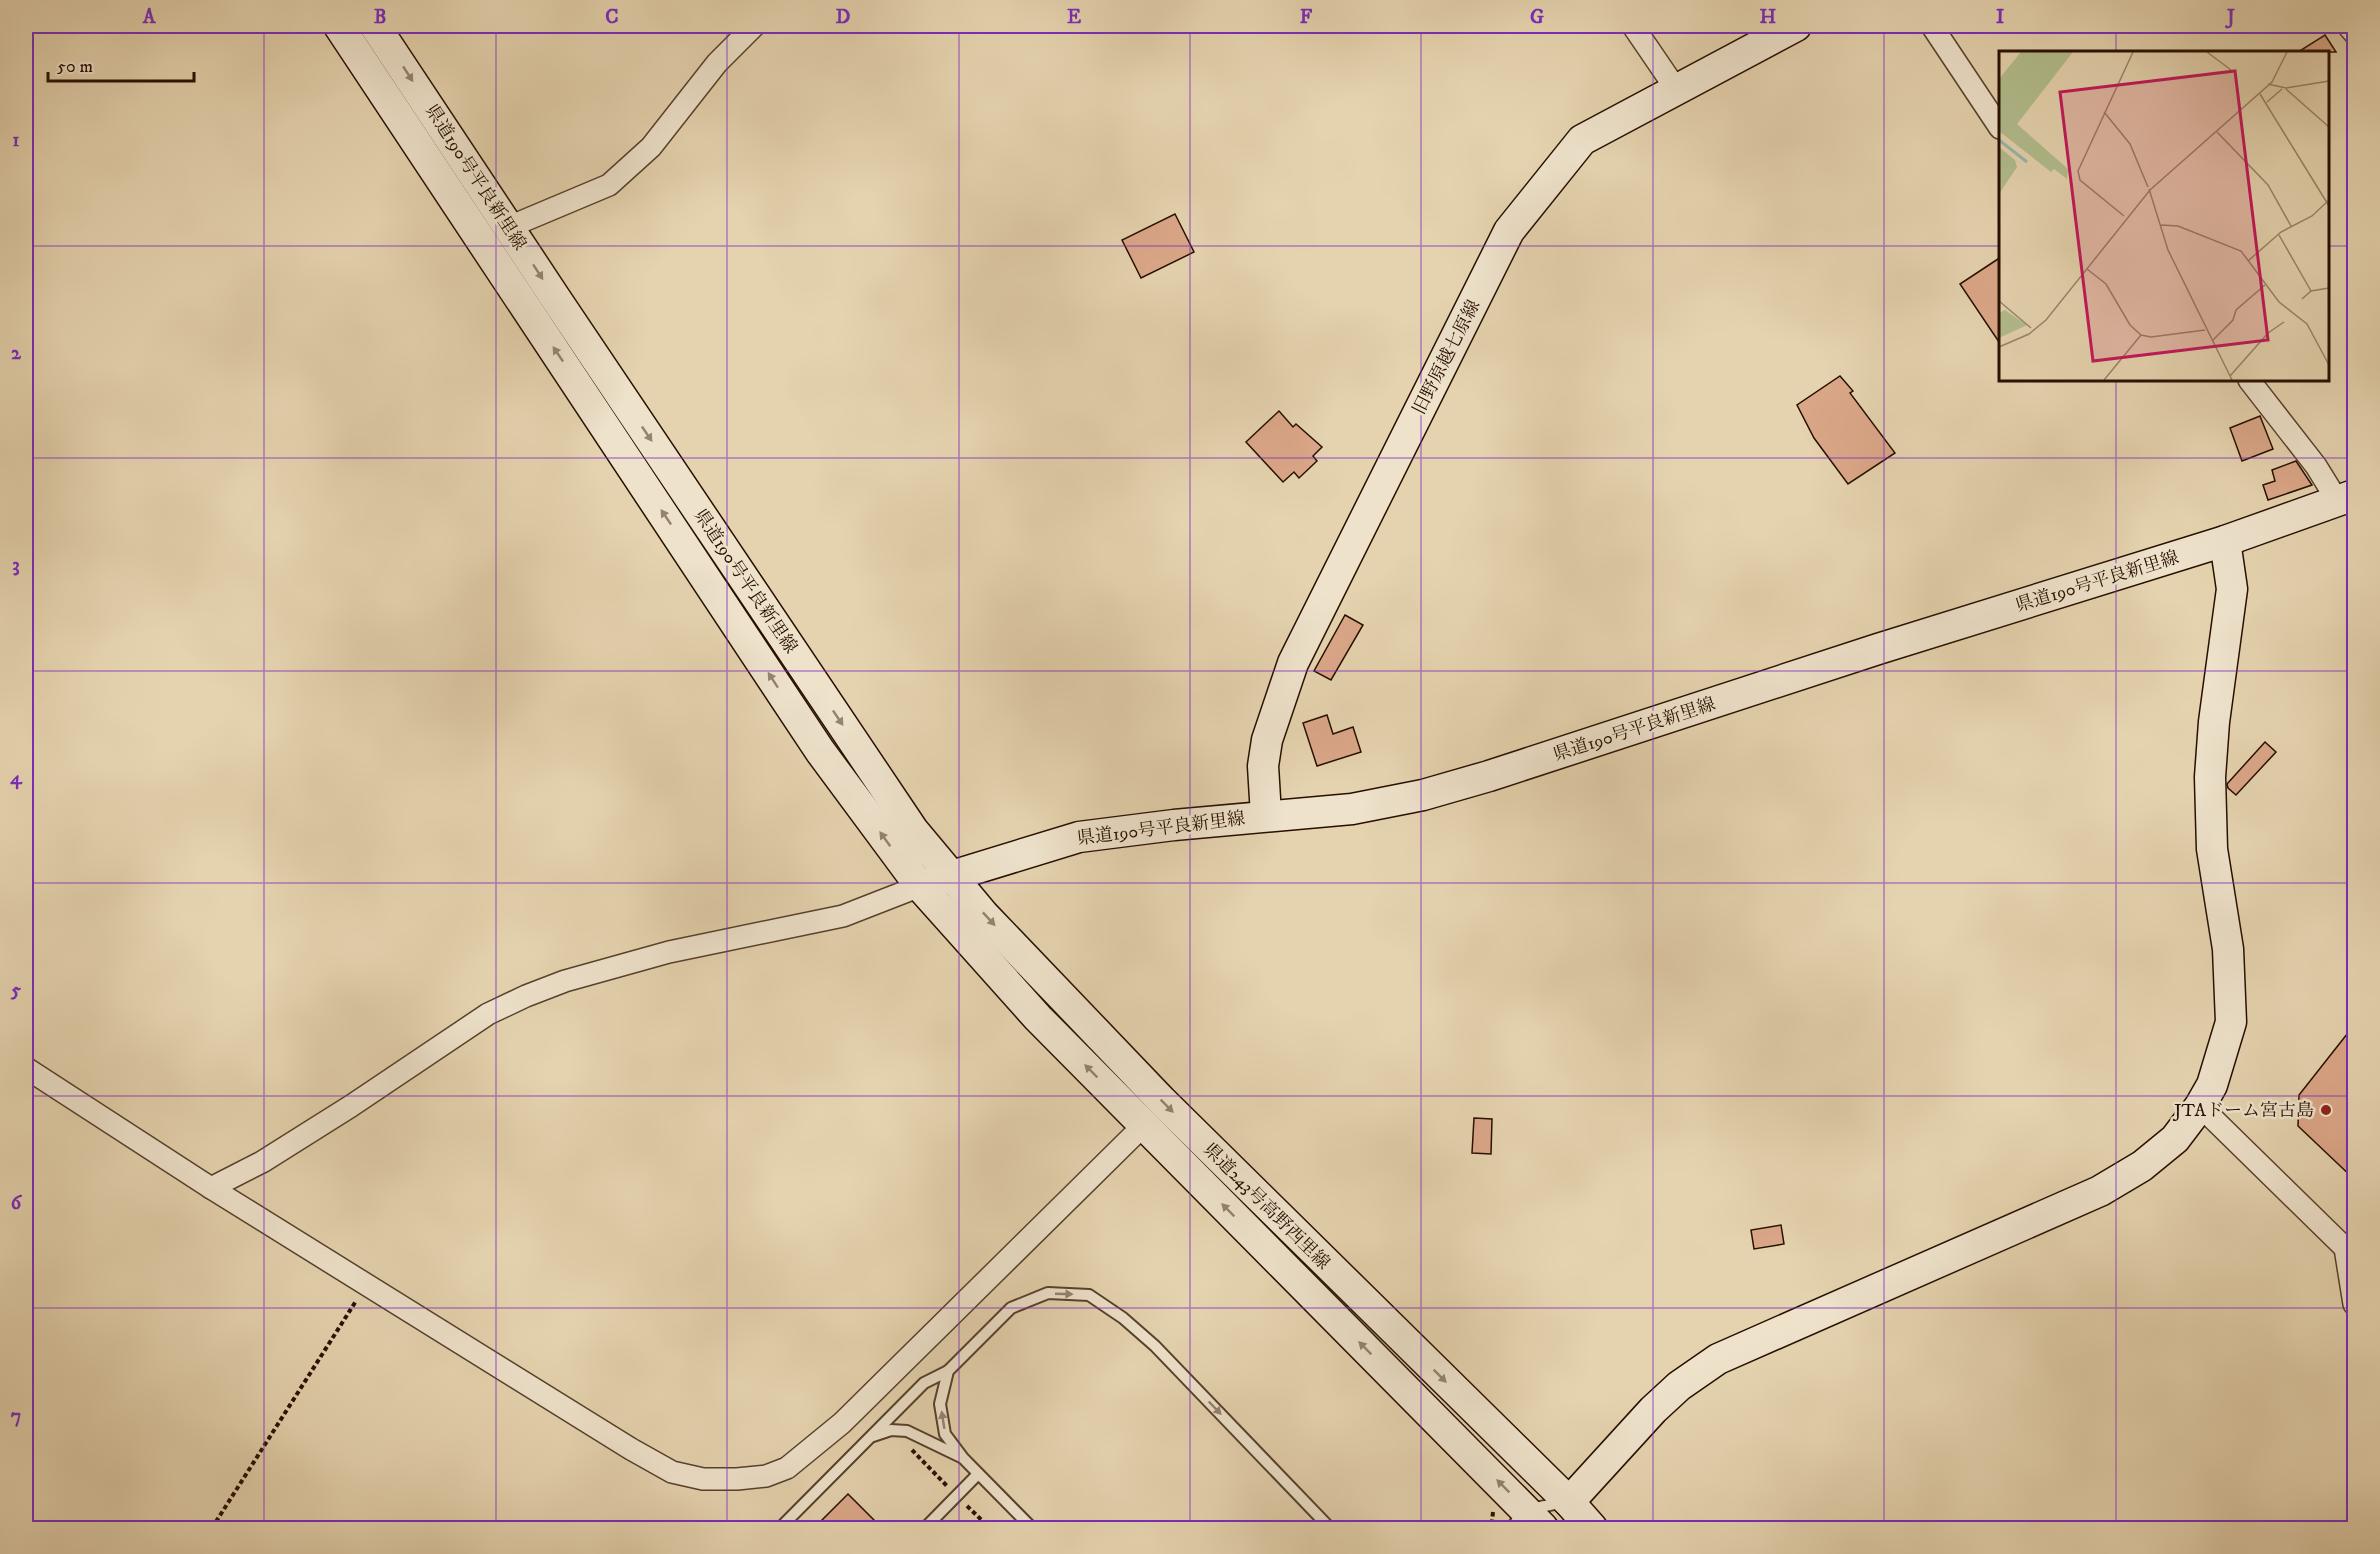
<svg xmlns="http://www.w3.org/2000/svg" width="2380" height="1554" viewBox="0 0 2380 1554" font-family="'IM FELL DW Pica','Noto Serif JP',serif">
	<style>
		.building { fill: #dba789; stroke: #270f00; stroke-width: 1.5 }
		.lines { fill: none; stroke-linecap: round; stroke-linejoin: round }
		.lane-casing { stroke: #56402c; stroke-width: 14 }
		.street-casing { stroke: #56402c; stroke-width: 24 }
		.secondary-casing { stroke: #270f00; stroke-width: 33 }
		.path { stroke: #270f00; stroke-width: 4; stroke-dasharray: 4.5 3; stroke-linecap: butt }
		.lane { stroke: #eee2cb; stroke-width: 10 }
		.street { stroke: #eee2cb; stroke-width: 21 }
		.secondary { stroke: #eee2cb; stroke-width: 30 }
		.oneway { fill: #948370 }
		.grid { fill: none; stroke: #7b2cbf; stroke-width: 1.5; stroke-opacity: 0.55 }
		.poi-dot { fill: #8f2418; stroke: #eee2cb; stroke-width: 2 }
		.labels { text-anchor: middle; stroke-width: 5; stroke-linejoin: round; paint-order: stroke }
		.street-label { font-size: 18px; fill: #270f00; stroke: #eee2cb }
		.poi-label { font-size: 18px; fill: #270f00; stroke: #eee2cb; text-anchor: end }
		.inset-river { fill: none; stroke: #96b7ae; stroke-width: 3 }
		.inset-road { fill: none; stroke: #998569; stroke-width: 1.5 }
		.view { fill: #c2185b; fill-opacity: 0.15; stroke: #c2185b; stroke-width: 3 }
		.inset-edge { fill: none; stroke: #270f00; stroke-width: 3 }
		.neatline { fill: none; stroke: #7b2cbf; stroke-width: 2 }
		.grid-label { font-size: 20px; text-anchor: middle; font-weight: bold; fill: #7b2cbf }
	</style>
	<rect width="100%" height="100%" fill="#e5d3af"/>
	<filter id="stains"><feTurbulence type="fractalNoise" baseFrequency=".00333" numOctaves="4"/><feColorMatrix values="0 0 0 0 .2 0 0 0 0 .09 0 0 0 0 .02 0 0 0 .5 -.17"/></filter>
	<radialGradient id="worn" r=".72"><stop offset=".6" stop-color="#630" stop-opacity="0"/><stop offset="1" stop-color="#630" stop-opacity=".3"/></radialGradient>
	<g class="building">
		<path d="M2325,35l11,17h-38z"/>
		<path d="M1175,214l19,38 -53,26 -19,-38z"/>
		<path d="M2001,257v88l-41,-61z"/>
		<path d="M1840,376l13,15 -3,2 45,60 -47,31 -34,-46 -17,-33z"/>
		<path d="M1279,411l14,16 3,-3 26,23 -9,9 4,5 -18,17 -5,-6 -11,10 -37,-40z"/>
		<path d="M2260,416l13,33 -31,12 -12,-33z"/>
		<path d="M2296,461l16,24 -44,15 -5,-15 12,-4 -3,-11z"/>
		<path d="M1345,615l18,10 -32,55 -17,-9z"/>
		<path d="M1327,715l6,19 20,-7 8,25 -44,14 -14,-43z"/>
		<path d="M2265,742l11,10 -40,43 -8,-7 -1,-4z"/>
		<path d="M2355,1024v156l-57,-54 1,-31z"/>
		<path d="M1474,1118l18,1 -1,35 -19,-1z"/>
		<path d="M1781,1225l3,19 -30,5 -3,-19z"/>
		<path d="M848,1494l34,34h-68z"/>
	</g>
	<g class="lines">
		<defs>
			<g id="lane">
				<path d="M873,1436l18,-6 16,1 54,26"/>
				<path d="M780,1528l144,-145 24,-12"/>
				<path d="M925,1528l53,-54"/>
				<path d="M1032,1528l-69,-70 -18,-24 -5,-30 8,-33 63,-63 37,-15 41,2 34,23 32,28 175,182"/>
				<path d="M1511,1528l15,-18 38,-8"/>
			</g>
			<g id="street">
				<path d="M1633,26l43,63"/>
				<path d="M1932,26l68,102"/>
				<path d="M2348,26l6,7"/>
				<path d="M509,227l100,-42 42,-38 66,-84 37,-37"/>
				<path d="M2249,380l67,86 21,34"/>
				<path d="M26,1068l185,120 420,261 41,23 31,7h34l29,-3 21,-8 55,-45 302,-298"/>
				<path d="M2200,1106l145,142 9,56"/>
				<path d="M211,1188l51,-26 89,-56 137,-92 38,-18 39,-15 104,-29 174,-36 77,-30"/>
			</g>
			<g id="secondary">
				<path d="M339,26l481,725 100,135 118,132 505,510"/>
				<path d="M375,26l181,273 357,531 71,85 178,186 407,401 23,26"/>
				<path d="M1266,815l-3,-49 4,-26 26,-77 216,-432 73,-91 214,-114"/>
				<path d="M932,882l147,-45 95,-12 178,-16 71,-14 66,-19 389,-127 347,-108 129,-46"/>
				<path d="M1569,1502l84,-92 26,-24 39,-27 382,-168 42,-25 33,-27 25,-33 12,-21 19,-63 -3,-73 -16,-100 -2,-72 4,-55 18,-133 -7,-48"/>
			</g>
		</defs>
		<use href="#lane" class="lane-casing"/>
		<use href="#street" class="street-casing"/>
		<use href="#secondary" class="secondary-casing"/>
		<g class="path">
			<path d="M912,1450l35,36"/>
			<path d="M967,1506l23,22"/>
			<path d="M1493,1512l-1,9 5,5"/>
			<path d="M212,1528l144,-227"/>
		</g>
		<use href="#lane" class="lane"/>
		<use href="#street" class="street"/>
		<use href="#secondary" class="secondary"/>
	</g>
	<defs><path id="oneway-solid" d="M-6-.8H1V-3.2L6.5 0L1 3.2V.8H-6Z" transform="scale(1.5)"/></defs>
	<g class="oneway">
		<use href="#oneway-solid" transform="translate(408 74) rotate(57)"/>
		<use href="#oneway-solid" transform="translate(538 272) rotate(57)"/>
		<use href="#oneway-solid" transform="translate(558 354) rotate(-124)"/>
		<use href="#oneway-solid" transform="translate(647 434) rotate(56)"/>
		<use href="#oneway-solid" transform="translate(666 517) rotate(-124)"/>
		<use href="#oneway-solid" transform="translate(773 680) rotate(-123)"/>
		<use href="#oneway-solid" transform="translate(838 718) rotate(56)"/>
		<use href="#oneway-solid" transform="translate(885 839) rotate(-126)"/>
		<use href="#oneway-solid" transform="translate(989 919) rotate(47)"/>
		<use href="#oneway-solid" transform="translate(1091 1071) rotate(-135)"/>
		<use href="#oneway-solid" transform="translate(1167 1106) rotate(45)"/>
		<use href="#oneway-solid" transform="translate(1228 1210) rotate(-135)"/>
		<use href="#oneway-solid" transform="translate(1064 1294) rotate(2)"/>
		<use href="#oneway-solid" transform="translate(1365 1348) rotate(-135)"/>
		<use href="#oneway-solid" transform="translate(1440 1376) rotate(45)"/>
		<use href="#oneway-solid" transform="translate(1215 1408) rotate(46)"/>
		<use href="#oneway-solid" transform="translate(943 1420) rotate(-99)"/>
		<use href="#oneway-solid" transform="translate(1503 1486) rotate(-135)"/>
	</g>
	<path class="grid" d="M264,26v1502M496,26v1502M727,26v1502M959,26v1502M1190,26v1502M1421,26v1502M1653,26v1502M1884,26v1502M2116,26v26M26,246h1974M2328,246h26M2116,380v1148M26,458h2328M26,671h2328M26,883h2328M26,1096h2328M26,1308h2328"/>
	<circle class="poi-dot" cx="2326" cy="1110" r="6"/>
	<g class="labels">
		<g class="street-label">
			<text transform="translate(476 177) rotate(57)" y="6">県道190号平良新里線</text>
			<text transform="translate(1446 357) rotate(-63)" y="6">旧野原越七原線</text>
			<text transform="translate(746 581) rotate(56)" y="6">県道190号平良新里線</text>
			<text transform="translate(2097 581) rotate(-17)" y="6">県道190号平良新里線</text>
			<text transform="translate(1634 729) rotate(-18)" y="6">県道190号平良新里線</text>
			<text transform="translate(1161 828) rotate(-7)" y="6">県道190号平良新里線</text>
			<text transform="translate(1267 1206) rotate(45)" y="6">県道243号高野西里線</text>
		</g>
		<g class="poi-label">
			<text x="2314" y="1116">JTAドーム宮古島</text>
		</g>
	</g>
	<g transform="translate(1999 51)">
		<rect width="330" height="330" fill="#e5d3af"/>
		<path d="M22,1h52l-56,72 51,45 -1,10 -13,-10 -3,3 -52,-41v-52zM0,96l16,13 2,7 -18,27zM6,259l22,15 -28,13v-25z" fill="#b2bd8d"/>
		<path class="inset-river" d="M0,89l28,22"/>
		<path class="inset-road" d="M208,1l24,18M269,33l18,4 43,-7M287,38l43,38M261,43l69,112M268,51l15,-13M105,61l26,32 18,43M218,81l51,53 23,41M150,138l19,61 64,130M125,165l-44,-36 -2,-9 55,-119M162,174l17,1 63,25 38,51 28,22 22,41M280,184l32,56M249,210l33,-29 31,-16 17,-16M88,218l19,15 24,41 11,10 10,2 54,-7M303,248l9,-8 18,-3M0,250l32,27M213,290l21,-21 3,-10 29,-25M0,296l30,-13 17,-14 104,-130 122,-108 15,-30M231,325l38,-43 16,-11M105,329l37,-45"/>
		<path class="view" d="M236,20l33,269 -175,21 -33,-269z"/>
		<rect width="330" height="330" class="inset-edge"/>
	</g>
	<rect width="2380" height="1554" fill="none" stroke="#e5d3af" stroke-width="66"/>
	<path d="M48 72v9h146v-9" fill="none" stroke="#270f00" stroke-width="3"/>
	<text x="57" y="72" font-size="18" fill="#270f00" stroke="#eee2cb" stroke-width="4.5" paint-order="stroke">50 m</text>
	<rect x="33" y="33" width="2314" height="1488" class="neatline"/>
	<g class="grid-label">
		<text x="149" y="23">A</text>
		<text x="380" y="23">B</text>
		<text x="612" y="23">C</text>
		<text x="843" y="23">D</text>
		<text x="1074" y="23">E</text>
		<text x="1306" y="23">F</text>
		<text x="1537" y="23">G</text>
		<text x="1768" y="23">H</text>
		<text x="2000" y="23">I</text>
		<text x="2231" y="23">J</text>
		<text x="16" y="146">1</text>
		<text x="16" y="359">2</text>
		<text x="16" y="571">3</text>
		<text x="16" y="784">4</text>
		<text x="16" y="996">5</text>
		<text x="16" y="1209">6</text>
		<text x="16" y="1422">7</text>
	</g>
	<rect width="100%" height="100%" filter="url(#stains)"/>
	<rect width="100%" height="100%" fill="url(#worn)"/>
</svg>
